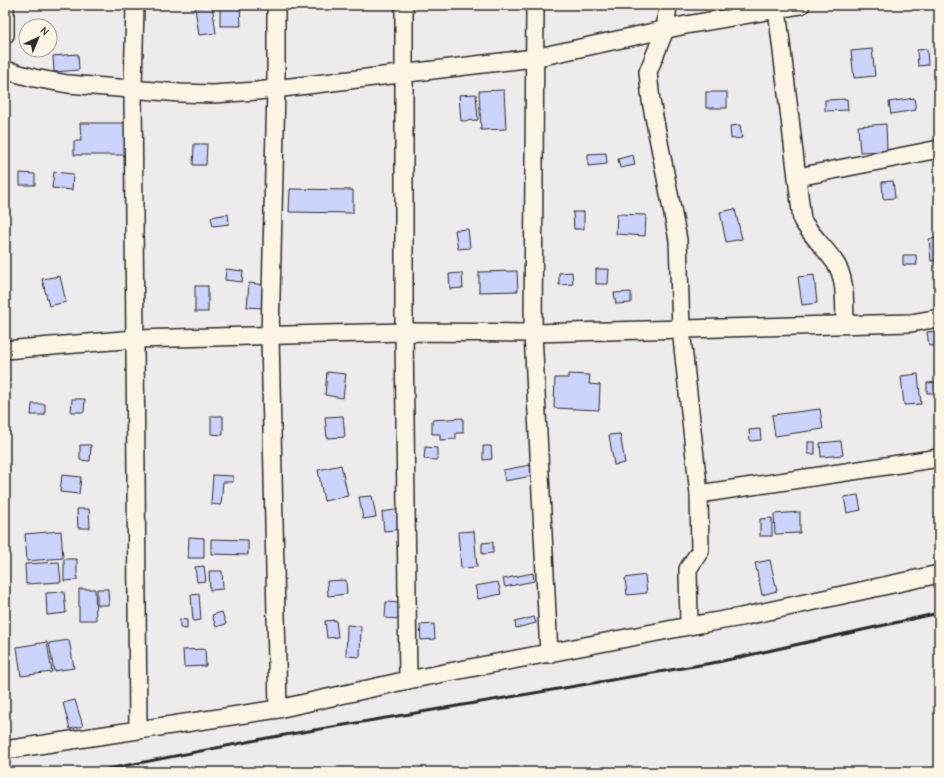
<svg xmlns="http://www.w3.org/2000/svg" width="944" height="777" viewBox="0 0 944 777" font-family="'Comic Neue',sans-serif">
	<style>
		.building { fill: #ccd4fc; stroke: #2b2b2b }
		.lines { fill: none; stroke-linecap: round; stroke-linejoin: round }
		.street-casing { stroke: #2b2b2b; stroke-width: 20 }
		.street { stroke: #fcf5e5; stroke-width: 17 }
		.rail { stroke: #2b2b2b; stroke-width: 3 }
	</style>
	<rect width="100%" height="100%" fill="#eeebec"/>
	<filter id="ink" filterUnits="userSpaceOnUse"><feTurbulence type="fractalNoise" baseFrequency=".025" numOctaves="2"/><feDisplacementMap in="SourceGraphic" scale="8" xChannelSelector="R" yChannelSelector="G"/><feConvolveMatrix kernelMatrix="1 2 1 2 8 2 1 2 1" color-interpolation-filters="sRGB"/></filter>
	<g filter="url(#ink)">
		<g class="building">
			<path d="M212,5l4,28 -17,2 -4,-27z"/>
			<path d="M220,5h20l1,21h-21z"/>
			<path d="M939,9v27l-3,-26z"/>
			<path d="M872,49l3,27 -21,2 -3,-27z"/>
			<path d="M927,49l1,16 -10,1 -1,-16z"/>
			<path d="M78,54l1,16 -25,2 -1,-16z"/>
			<path d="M504,90l2,39 -25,1 -2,-39z"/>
			<rect x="706" y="92" width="21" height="16"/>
			<path d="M476,94l2,26 -17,1 -2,-26z"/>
			<path d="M914,98l2,12 -25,4 -2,-12z"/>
			<path d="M847,99l1,11 -23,1v-11z"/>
			<path d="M80,123h51l1,32h-58v-14h7z"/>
			<path d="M886,124l1,27 -27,1 -2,-26z"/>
			<path d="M740,125l2,13 -11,1 -1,-13z"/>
			<path d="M194,144h13l-1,21h-13z"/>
			<path d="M606,153l1,11 -19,2v-12z"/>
			<path d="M633,155l2,10 -15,3 -2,-9z"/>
			<path d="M54,172l19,2 -1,16 -20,-2z"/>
			<path d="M20,173l15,1v11h-15z"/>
			<path d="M893,181l2,17 -12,1 -1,-17z"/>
			<path d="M290,189l63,1v23l-64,-1z"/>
			<path d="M735,209l7,30 -16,3 -6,-30z"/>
			<path d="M573,212h11v17h-10z"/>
			<path d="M228,214l1,10 -16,2 -2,-9z"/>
			<path d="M617,214l29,1 -1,21 -29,-2z"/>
			<path d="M468,229l2,19 -12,1 -3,-19z"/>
			<path d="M939,238v22l-8,1 -2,-22z"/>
			<path d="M903,255h13l1,10h-14z"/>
			<path d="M226,269l17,2 -1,11 -17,-2z"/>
			<path d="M596,269h13l-1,15h-12z"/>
			<path d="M517,271l1,20 -39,1v-20z"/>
			<path d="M572,272l1,12 -14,1v-12z"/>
			<path d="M462,273l1,15 -13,1 -1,-15z"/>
			<path d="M814,275l3,28 -15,2 -4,-28z"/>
			<path d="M60,276l6,26 -17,4 -7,-27z"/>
			<path d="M249,283l16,2 -2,23 -16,-1z"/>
			<rect x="195" y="286" width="13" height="26"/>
			<path d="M631,292v11l-15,1 -2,-11z"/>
			<path d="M937,331l2,14 -10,1 -2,-14z"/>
			<path d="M327,372l19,2 -3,24 -18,-3z"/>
			<path d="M568,374l22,1 -1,9 11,1 -1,25 -45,-2 1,-30h13z"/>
			<path d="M918,374l3,30 -17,1 -3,-29z"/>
			<path d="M939,382v11h-12v-10z"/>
			<path d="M72,399h13l-1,13h-13z"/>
			<path d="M32,404h13v11h-14z"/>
			<path d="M820,409l3,20 -48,7 -3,-21z"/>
			<path d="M211,416h12v19l-12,-1z"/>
			<path d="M343,416l2,21 -18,1 -2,-21z"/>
			<path d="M463,418v15h-7v6l-16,1v-6h-8v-14z"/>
			<path d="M760,429l1,11 -11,1 -1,-11z"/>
			<path d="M620,434l5,29 -11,2 -5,-30z"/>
			<path d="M841,441l2,14 -22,2 -1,-14z"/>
			<rect x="808" y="442" width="7" height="12"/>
			<path d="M80,445h11l-1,16 -10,-1z"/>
			<path d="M483,446h8l1,13 -9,1z"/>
			<path d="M425,447l12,1v12l-13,-1z"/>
			<path d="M341,465l7,31 -24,5 -6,-31z"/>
			<path d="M530,465l2,11 -27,5 -2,-11z"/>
			<path d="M62,475l19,2 -2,17 -19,-2z"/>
			<path d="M213,475l20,1v6h-10l-2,23 -10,-1z"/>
			<path d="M858,495l3,15 -14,3 -3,-16z"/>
			<path d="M372,496l4,21 -13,2 -4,-22z"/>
			<path d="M77,509h12l1,19h-12z"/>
			<path d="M401,509l3,20 -20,2 -2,-19z"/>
			<path d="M800,512v21l-25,1 -1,-20z"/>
			<path d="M772,518v18h-12v-17z"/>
			<path d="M61,531l2,27 -36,3 -2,-27z"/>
			<path d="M474,531l3,36 -16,1 -3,-36z"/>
			<path d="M189,537l15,1v20h-16z"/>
			<path d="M211,539l37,1v15l-37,-1z"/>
			<path d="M493,542v11l-11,1v-11z"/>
			<path d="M64,559h13v21l-13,1z"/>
			<path d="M770,560l7,31 -15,4 -7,-32z"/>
			<path d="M59,562l2,20 -35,2 -1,-20z"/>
			<path d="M204,566l2,15 -9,1 -2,-15z"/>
			<path d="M209,571h13l1,18 -13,1z"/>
			<path d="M533,573l1,8 -29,6 -2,-8z"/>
			<path d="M645,575l2,18 -20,2 -2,-17z"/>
			<path d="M346,580l1,14 -19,2 -1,-15z"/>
			<path d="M498,582l3,12 -23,5 -3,-13z"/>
			<path d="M79,589h16l1,31h-17z"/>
			<path d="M97,589h11l1,16h-12z"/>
			<path d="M64,592l2,21 -19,2 -1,-22z"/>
			<path d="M199,594l2,26 -8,1 -2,-26z"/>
			<path d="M386,602l14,1 -1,16 -14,-1z"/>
			<path d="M222,612l4,12 -10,3 -4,-12z"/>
			<path d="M534,617l2,6 -20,5 -1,-6z"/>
			<path d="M180,619l7,1v9l-7,-1z"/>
			<path d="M336,620l2,17 -11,1 -2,-17z"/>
			<path d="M434,624l1,15 -14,1 -1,-15z"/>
			<path d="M347,625l14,1 -1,31 -14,-1z"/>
			<path d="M69,640l5,28 -20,3 -5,-28z"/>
			<path d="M47,642l5,30 -31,4 -4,-29z"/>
			<path d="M205,649l1,17 -22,1 -1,-17z"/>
			<path d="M75,700l8,26 -13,3 -7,-26z"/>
		</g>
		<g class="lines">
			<defs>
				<g id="street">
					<path d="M135,5l-2,83 5,641"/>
					<path d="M276,5v84l-6,247 8,373"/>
					<path d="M404,5v327l4,348"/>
					<path d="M535,5l-2,328 16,321"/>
					<path d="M668,5l-3,25 -17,42 3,29 27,139 3,89 18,165 1,57 -12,18 1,57"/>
					<path d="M777,9l25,211c9,15 22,27 32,41 13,16 10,44 11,63"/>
					<path d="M5,35v-30"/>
					<path d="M5,70l29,8 34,6 112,9 33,1 44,-3 277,-33 152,-33 115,-20"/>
					<path d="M798,177l141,-28"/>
					<path d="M5,350l130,-11 269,-7 129,1 378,-10 28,-5"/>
					<path d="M699,494l240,-36"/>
					<path d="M5,750l273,-41 130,-29 281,-54 52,-9 198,-43"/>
				</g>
			</defs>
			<use href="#street" class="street-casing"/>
			<use href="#street" class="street"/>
			<path class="rail" d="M93,772l174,-34 451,-76 221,-49"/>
		</g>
	</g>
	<rect width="944" height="777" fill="none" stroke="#fcf5e5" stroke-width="20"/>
	<rect x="10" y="10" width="924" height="757" fill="none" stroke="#2b2b2b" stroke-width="1.5" filter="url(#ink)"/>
	<g transform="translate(38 38) rotate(44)"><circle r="19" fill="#fcf5e5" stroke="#a8a49b"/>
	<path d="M0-3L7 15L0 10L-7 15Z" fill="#2b2b2b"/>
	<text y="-6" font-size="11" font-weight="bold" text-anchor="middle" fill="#2b2b2b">N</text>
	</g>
</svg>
